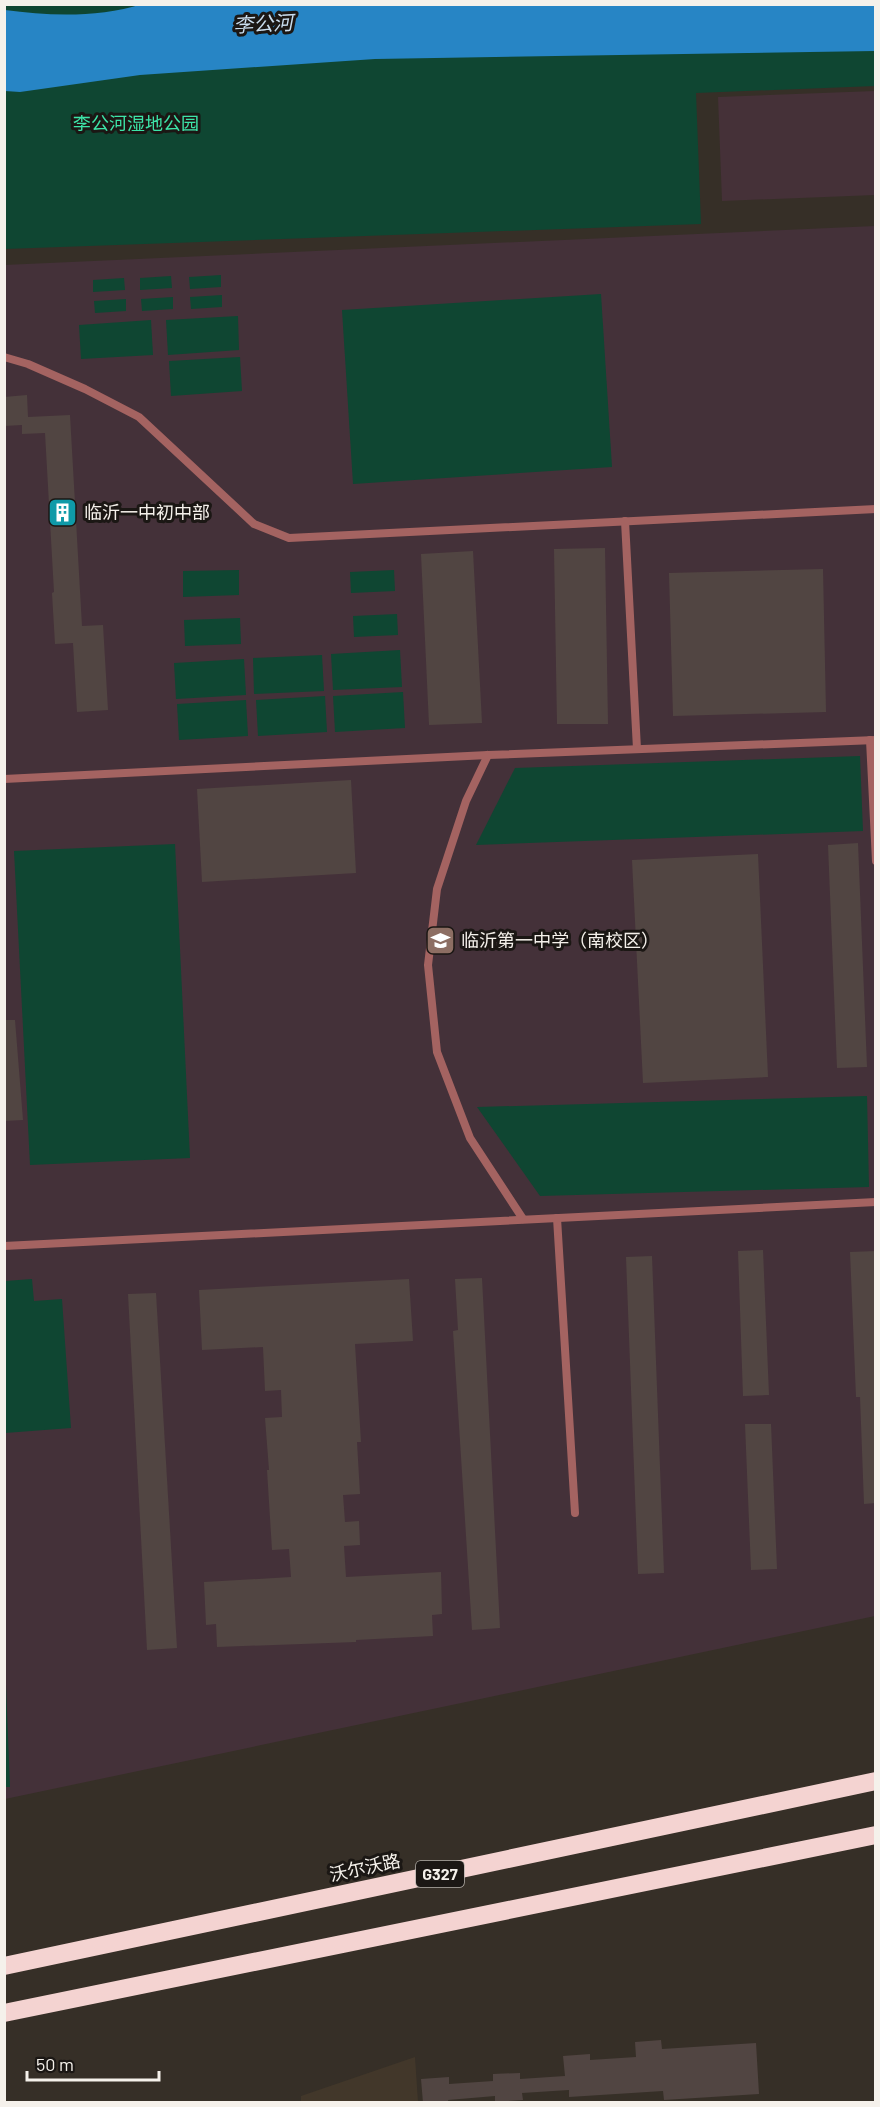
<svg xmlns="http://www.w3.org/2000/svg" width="880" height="2107" viewBox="0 0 880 2107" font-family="Barlow,'Noto Sans SC',sans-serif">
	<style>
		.commercial { fill: #453138 }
		.built { fill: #42372a }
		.education { fill: #443139 }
		.green { fill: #0f4632 }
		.water { fill: #2785c5 }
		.building { fill: #514542 }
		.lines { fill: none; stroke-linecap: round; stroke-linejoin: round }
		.lane { stroke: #a46361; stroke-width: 8 }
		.highway { stroke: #f4d3d1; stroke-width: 18 }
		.labels { text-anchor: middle; stroke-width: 6; stroke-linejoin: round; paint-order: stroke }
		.shield { fill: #1b1714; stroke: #b4b0aa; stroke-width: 1.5 }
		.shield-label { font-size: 16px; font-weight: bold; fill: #f5f1eb }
		.park-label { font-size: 18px; fill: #3de4a8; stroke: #1b1714 }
		.poi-label { font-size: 18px; fill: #f5f1eb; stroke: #1b1714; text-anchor: start }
		.street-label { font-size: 18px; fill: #f5f1eb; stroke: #1b1714 }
		.water-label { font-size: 20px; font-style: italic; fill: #cadeef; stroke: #1b1714 }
	</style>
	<rect width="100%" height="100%" fill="#362f27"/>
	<path class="commercial" d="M875,91v104l-153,6 -4,-104z"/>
	<path class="built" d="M415,2057l3,45h-117v-6z"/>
	<path class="education" d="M875,226v1390l-870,183 -1,-1534z"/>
	<g class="green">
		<path d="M4,5h871v81l-179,7 5,131 -696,25z"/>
		<path d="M221,275v12l-31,2 -1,-12z"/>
		<path d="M171,276l1,12 -32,2v-12z"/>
		<path d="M124,278l1,12 -32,2v-12z"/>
		<path d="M601,294l11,173 -259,17 -11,-174z"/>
		<path d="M222,295v12l-31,2 -1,-12z"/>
		<path d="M173,297v12l-31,2 -1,-12z"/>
		<path d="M126,299v12l-31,2 -1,-12z"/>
		<path d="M238,316l1,34 -71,5 -2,-35z"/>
		<path d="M151,320l2,35 -72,4 -2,-34z"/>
		<path d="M240,357l2,34 -71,5 -2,-35z"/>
		<path d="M239,570v25l-56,2v-26z"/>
		<path d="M394,570l1,21 -44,2 -1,-21z"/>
		<path d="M397,614l1,21 -44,2 -1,-21z"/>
		<path d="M240,618l1,26 -56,2 -1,-26z"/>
		<path d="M400,650l2,37 -69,3 -2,-36z"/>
		<path d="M322,655l2,36 -70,3 -1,-36z"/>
		<path d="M244,659l2,36 -70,4 -2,-36z"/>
		<path d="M403,692l2,36 -70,4 -2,-36z"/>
		<path d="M325,696l2,36 -69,4 -2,-36z"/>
		<path d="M246,700l2,36 -69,4 -2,-36z"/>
		<path d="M860,756l3,75 -387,14 39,-77z"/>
		<path d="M175,844l15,314 -160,7 -16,-314z"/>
		<path d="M867,1096l2,91 -329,9 -63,-89z"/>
		<path d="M32,1279l2,22 28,-2 9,129 -66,5v-152z"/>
		<path d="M5,1659l5,128h-6z"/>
	</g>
	<path class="water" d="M142,4l733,1v46l-500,8 -235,16 -120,17 -15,-1v-81c44,6 93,8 137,-6z"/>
	<g class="building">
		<path d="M27,395l1,22 42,-2 12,211 21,-1 5,85 -31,2 -4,-69 -18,1 -3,-51 2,-1 -9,-159 -23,1v-9l-18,1v-29z"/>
		<path d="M605,548l3,176h-51l-3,-175z"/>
		<path d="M473,551l9,172 -53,2 -8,-171z"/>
		<path d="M823,569l3,143 -153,4 -4,-143z"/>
		<path d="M351,780l5,93 -154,9 -5,-93z"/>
		<path d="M858,843l9,224 -30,1 -9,-223z"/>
		<path d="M758,854l10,223 -125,6 -11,-223z"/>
		<path d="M4,1020h11l8,100 -19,1z"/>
		<path d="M763,1250l6,145 -26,1 -5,-145z"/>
		<path d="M876,1251v252l-12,1 -4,-107h-4l-6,-145z"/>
		<path d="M652,1256l12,317 -26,1 -12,-317z"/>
		<path d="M482,1278l18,350 -28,2 -19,-299 5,-1 -3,-51z"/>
		<path d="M409,1279l4,62 -58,3 6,98h-4l3,52 -17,1 2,27 14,-1 1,24 -16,1 2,31 95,-5 1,42 -10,1 1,21 -77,4v2l-139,5 -1,-23 -10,1 -2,-43 87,-5 -2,-28 -17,1 -5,-80h2l-4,-52 17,-1 -1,-27 -16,1 -2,-44 -61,3 -3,-60z"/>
		<path d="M156,1293l21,355 -30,2 -19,-356z"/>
		<path d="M745,1424h26l6,145 -26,1z"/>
		<path d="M661,2040l1,9 94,-6 3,51 -95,6 -1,-9 -94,6v-7l-47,3 1,7 -28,2v-6l-47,4 1,3h-26l-2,-24 28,-2v7l44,-3v-7l27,-1v6l45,-3 -2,-20 27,-2v6l46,-3 -1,-15z"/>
	</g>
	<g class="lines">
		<g class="lane">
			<path d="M4,357l24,7 57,25 54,28 115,107 35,14 587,-29"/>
			<path d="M625,521l12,228"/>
			<path d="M870,740l6,121"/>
			<path d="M488,755l-22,46 -29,88 -9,76 9,87 33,86 53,81"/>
			<path d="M4,779l484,-24 388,-15"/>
			<path d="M557,1218l18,295"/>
			<path d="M4,1246l872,-44"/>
		</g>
		<g class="highway">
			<path d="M4,1966l872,-185"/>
			<path d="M4,2013l872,-178"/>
		</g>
	</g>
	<defs>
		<symbol id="building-square" viewBox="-11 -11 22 22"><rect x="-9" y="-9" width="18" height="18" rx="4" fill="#0f9aa8" stroke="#1b1714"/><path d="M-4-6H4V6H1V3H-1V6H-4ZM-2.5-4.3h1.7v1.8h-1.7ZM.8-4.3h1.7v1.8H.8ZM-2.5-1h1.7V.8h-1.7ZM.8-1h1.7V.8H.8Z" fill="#fff"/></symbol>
		<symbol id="school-square" viewBox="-11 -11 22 22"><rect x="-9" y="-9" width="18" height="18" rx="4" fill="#8d6e63" stroke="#1b1714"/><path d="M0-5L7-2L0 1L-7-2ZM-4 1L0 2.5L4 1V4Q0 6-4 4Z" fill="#fff"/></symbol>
	</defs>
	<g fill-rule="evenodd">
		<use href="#building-square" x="46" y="496" width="33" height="33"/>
		<use href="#school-square" x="424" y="924" width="33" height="33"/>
	</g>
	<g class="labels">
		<rect class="shield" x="416" y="1861" width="48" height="26" rx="4.5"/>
		<g class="shield-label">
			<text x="440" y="1880">G327</text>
		</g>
		<g class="park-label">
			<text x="136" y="130">李公河湿地公园</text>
		</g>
		<g class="poi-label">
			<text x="84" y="519">临沂一中初中部</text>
			<text x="461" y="947">临沂第一中学（南校区）</text>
		</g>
		<g class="street-label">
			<text transform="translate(365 1868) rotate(-12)" y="6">沃尔沃路</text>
		</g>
		<g class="water-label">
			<text transform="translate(263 24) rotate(-3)" y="7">李公河</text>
		</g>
	</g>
	<rect width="880" height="2107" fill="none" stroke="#f5f1eb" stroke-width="12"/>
	<path d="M27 2071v9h132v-9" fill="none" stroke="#f5f1eb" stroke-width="3"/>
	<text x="36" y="2071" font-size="18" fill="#f5f1eb" stroke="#1b1714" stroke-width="4.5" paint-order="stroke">50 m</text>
</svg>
